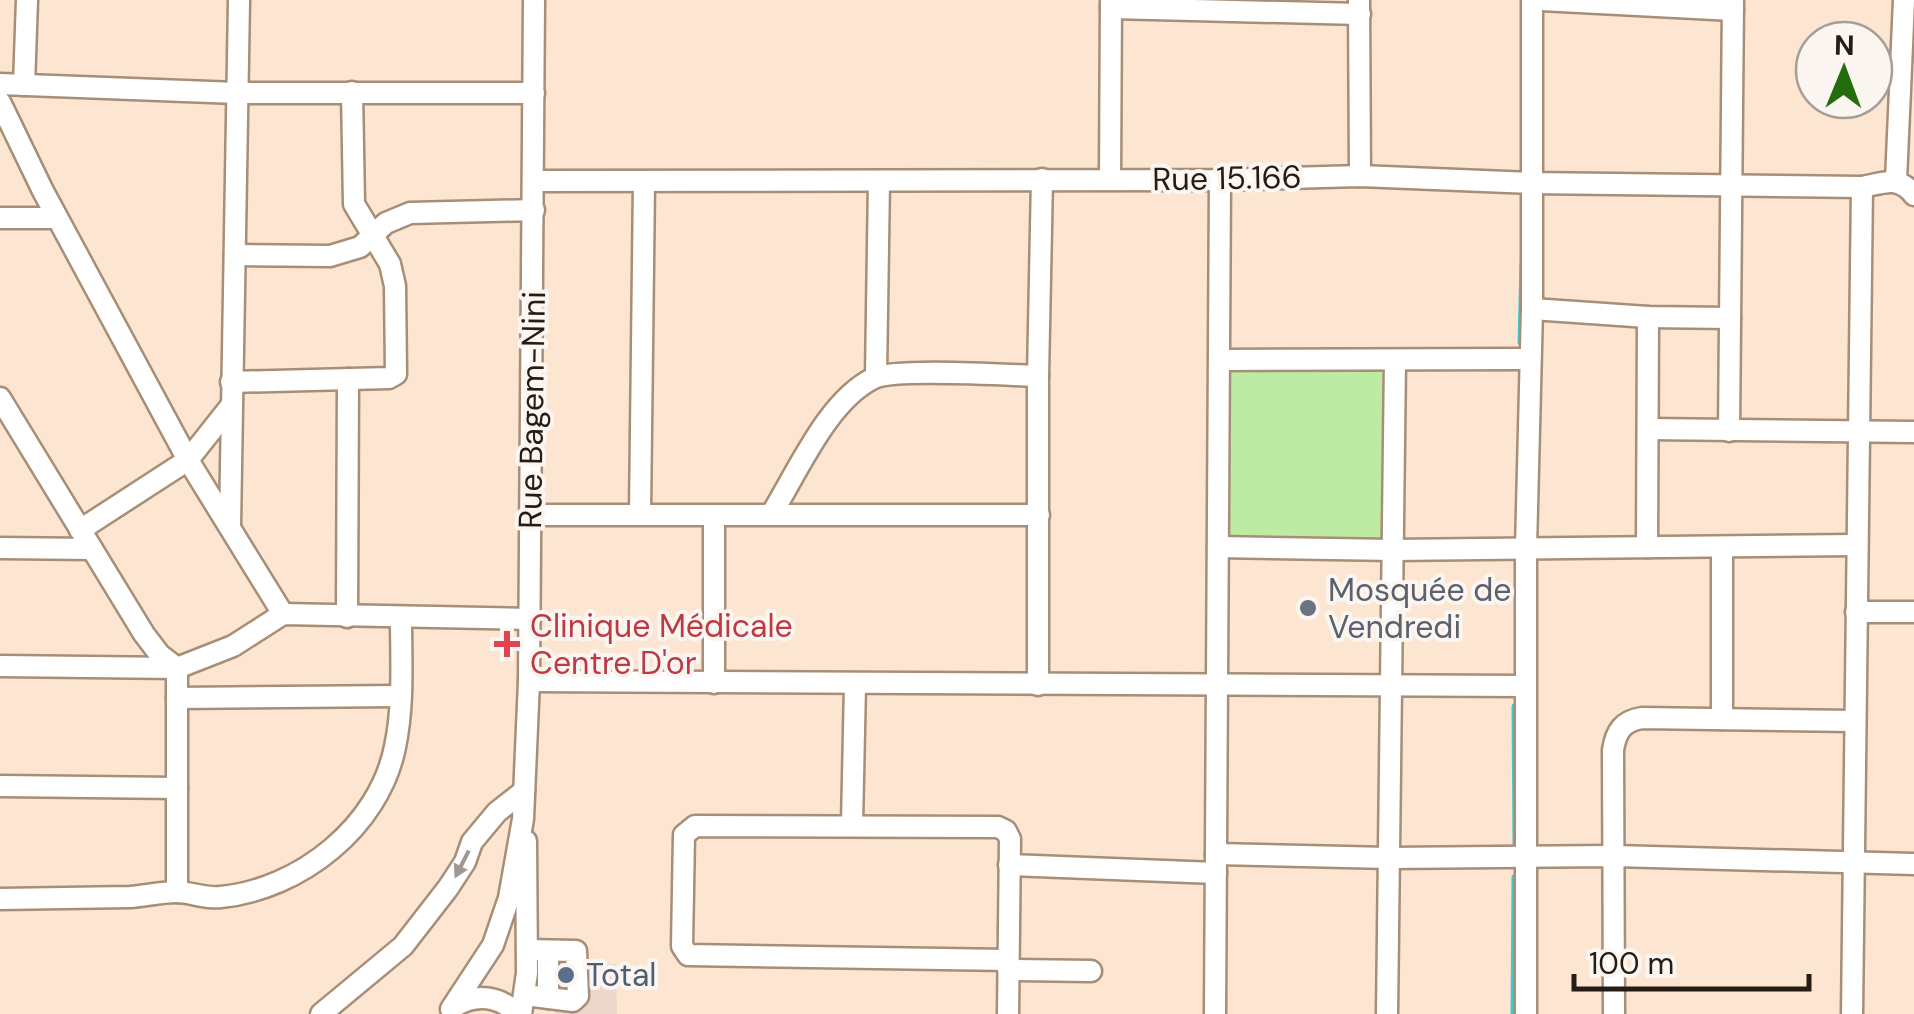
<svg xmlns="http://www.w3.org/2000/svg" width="1914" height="1014" viewBox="0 0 1914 1014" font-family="'DM Sans',sans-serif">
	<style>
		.commercial { fill: #edd7ca }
		.green { fill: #beeba4 }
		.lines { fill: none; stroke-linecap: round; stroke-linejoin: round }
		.stream { stroke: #43c9ca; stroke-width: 5 }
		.minor-casing { stroke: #a78e76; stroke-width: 25 }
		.minor { stroke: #fff; stroke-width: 20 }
		.oneway { fill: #9d9995 }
		.worship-dot { fill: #6b7280; stroke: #fbf6f1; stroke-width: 4 }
		.health-dot { fill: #e0444e; stroke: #fbf6f1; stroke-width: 4 }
		.service-dot { fill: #5c6f8a; stroke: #fbf6f1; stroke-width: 4 }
		.labels { text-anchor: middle; stroke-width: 8; stroke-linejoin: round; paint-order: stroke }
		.street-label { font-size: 32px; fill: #261c13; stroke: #fbf6f1 }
		.worship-label { font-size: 32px; fill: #5b616d; stroke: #fbf6f1; text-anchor: start }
		.health-label { font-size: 32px; fill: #be3a42; stroke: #fbf6f1; text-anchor: start }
		.service-label { font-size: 32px; fill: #4e5e75; stroke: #fbf6f1; text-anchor: start }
	</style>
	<rect width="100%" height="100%" fill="#fce5d1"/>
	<path class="commercial" d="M616,964l1,50h-61l-11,-18 -6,-30z"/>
	<path class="green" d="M1230,370l163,2 -2,168 -163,-3z"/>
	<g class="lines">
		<g class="stream">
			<path d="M1520,342l2,-78"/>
			<path d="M1514,706l1,139"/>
			<path d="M1513,1014l1,-137"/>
		</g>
		<defs>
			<g id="minor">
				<path d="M1359,0l1,176"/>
				<path d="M1541,0l192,10"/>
				<path d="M1111,8l249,6"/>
				<path d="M0,84l237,9h297"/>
				<path d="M24,85l3,-85"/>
				<path d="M0,102l43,89 145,269 95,154"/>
				<path d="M1110,179l1,-179"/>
				<path d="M1896,180l8,-180"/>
				<path d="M534,181l686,-1 140,-4 170,7 332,4c22,-4 37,-12 52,8"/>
				<path d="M0,218h57"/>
				<path d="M235,255l95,1 30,-9 26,-24 24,-10 124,-3"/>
				<path d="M1532,309l116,8 82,1"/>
				<path d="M1220,360l310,-1"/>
				<path d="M876,376l3,-195"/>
				<path d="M231,382l158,-4 7,-4 -1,-88 -5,-22 -36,-60 -2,-112"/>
				<path d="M0,398l144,236 16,21 17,13"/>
				<path d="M1648,429l266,3"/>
				<path d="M1729,431l4,-431"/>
				<path d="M640,513l4,-331"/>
				<path d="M772,513c26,-42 56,-113 102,-135 21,-10 134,-3 164,-2"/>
				<path d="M531,515h508"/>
				<path d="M714,516v167"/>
				<path d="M230,526l9,-526"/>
				<path d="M80,530l108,-70 42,-53"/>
				<path d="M1218,547l175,3 463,-5"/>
				<path d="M1647,547l1,-230"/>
				<path d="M1722,547v172"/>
				<path d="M0,548l92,1"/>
				<path d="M1856,612h58"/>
				<path d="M347,617l1,-238"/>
				<path d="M0,666l177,2 56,-22 50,-32 247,5"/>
				<path d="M177,668v224"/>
				<path d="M529,681l996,5"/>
				<path d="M1038,685v-309l4,-197"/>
				<path d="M177,698l223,-2"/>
				<path d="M0,786l177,2"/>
				<path d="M852,824l3,-139"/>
				<path d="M1216,854l173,4 226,-2 299,8"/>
				<path d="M1009,865l207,8"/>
				<path d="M0,899c43,-1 87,-1 130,-2 15,-1 31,-5 46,-5 15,0 29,7 45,5 79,-8 158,-70 174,-150 9,-42 6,-87 6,-130"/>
				<path d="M1008,970l83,1"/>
				<path d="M525,995l48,6 5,-5 -2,-45 -49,-1"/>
				<path d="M548,998v-47"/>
				<path d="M455,1006c21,-13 45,-10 62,8"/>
				<path d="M451,1009l42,-64 16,-47 14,-79 6,-138 5,-681"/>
				<path d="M321,1014l82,-68 45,-58 17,-26 7,-20 25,-30 27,-21"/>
				<path d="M521,1014l6,-41 -1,-132"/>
				<path d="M1008,1014l2,-175 -4,-8 -8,-4 -303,-1 -11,9 -2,111 6,9 320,5"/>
				<path d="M1215,1014l5,-834"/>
				<path d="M1387,1014l8,-654"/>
				<path d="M1526,1014v-466l6,-239v-309"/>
				<path d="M1614,1014l-1,-264c3,-19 10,-29 29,-32l212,3"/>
				<path d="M1852,1014l10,-827"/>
			</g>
		</defs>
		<use href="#minor" class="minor-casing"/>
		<use href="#minor" class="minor"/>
	</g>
	<defs><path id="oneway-solid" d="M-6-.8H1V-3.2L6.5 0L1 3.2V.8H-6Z" transform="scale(2.5)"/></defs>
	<use class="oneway" href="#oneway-solid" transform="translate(462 864) rotate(117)"/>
	<circle class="worship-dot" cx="1308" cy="608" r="10"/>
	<path class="health-dot" d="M502 629h10v10h10v10h-10v10h-10v-10h-10v-10h10z"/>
	<circle class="service-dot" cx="566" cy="975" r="10"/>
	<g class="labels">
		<g class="street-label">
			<text transform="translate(1227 178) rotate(-1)" y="11">Rue 15.166</text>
			<text transform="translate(532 410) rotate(-89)" y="11">Rue Bagem-Nini</text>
		</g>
		<g class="worship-label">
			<text x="1328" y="601">Mosquée de<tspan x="1328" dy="37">Vendredi</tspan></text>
		</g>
		<g class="health-label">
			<text x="530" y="637">Clinique Médicale<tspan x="530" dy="37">Centre D'or</tspan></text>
		</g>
		<g class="service-label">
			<text x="586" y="986">Total</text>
		</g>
	</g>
	<g transform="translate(1844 70) rotate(1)"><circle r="48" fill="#fbf6f1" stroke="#a69f98" stroke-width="2.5"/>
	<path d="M0-8L18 38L0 25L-18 38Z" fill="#246d0e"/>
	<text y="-15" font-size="28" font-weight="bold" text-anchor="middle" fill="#261c13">N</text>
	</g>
	<path d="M1574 974v15h235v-15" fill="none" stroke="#261c13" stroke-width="5"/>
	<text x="1589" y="974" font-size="30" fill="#261c13" stroke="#fbf6f1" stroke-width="8" paint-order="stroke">100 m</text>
</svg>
